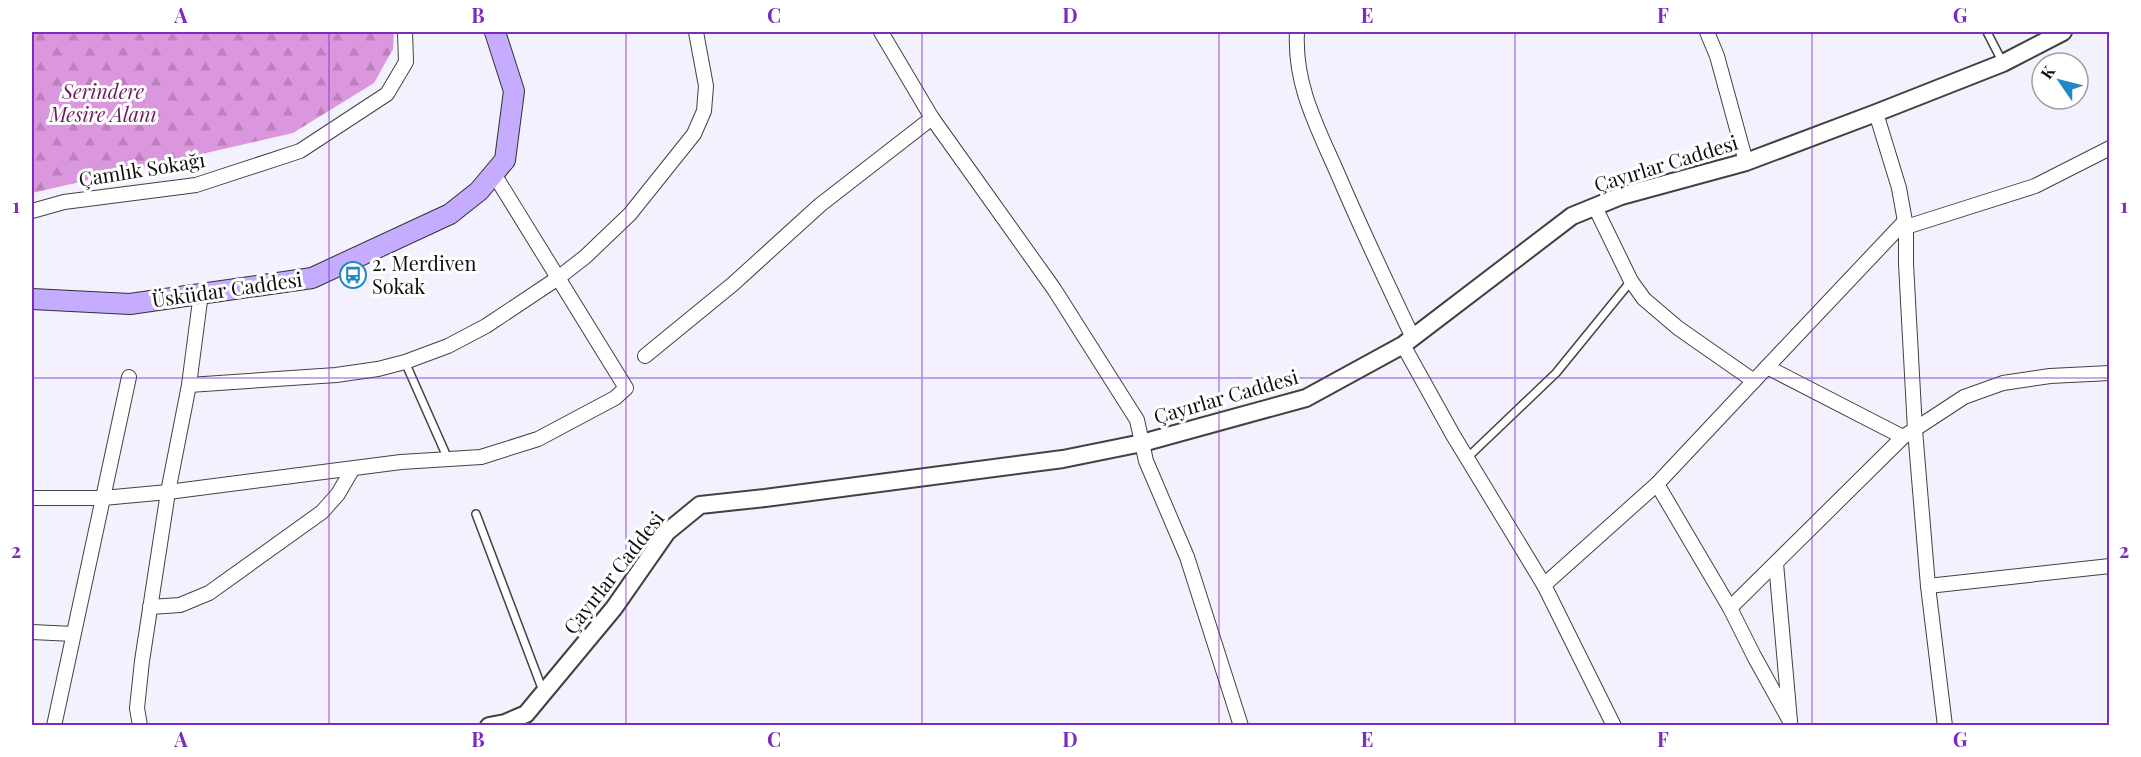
<svg xmlns="http://www.w3.org/2000/svg" width="2141" height="757" viewBox="0 0 2141 757" font-family="'Playfair Display',serif">
	<style>
		.forest { fill: url(#forest-firs) }
		.lines { fill: none; stroke-linecap: round; stroke-linejoin: round }
		.service-casing { stroke: #424242; stroke-width: 10 }
		.minor-casing { stroke: #424242; stroke-width: 16 }
		.tertiary-casing { stroke: #424242; stroke-width: 20 }
		.secondary-casing { stroke: #313131; stroke-width: 22 }
		.service { stroke: #fff; stroke-width: 7 }
		.minor { stroke: #fff; stroke-width: 14 }
		.tertiary { stroke: #fff; stroke-width: 16 }
		.secondary { stroke: #c6acff; stroke-width: 20 }
		.grid { fill: none; stroke: #7b2cbf; stroke-width: 1.5; stroke-opacity: 0.55 }
		.labels { text-anchor: middle; stroke-width: 6; stroke-linejoin: round; paint-order: stroke }
		.park-label { font-size: 20px; font-style: italic; fill: #6b1b5a; stroke: #fff }
		.street-label { font-size: 20px; fill: #0f0f0f; stroke: #fff }
		.poi-label { font-size: 20px; fill: #0f0f0f; stroke: #fff; text-anchor: start }
		.neatline { fill: none; stroke: #7b2cbf; stroke-width: 2 }
		.grid-label { font-size: 20px; text-anchor: middle; font-weight: bold; fill: #7b2cbf }
	</style>
	<defs>
		<pattern id="forest-firs" width="22" height="20" patternUnits="userSpaceOnUse" patternTransform="scale(1.5)"><rect width="22" height="20" fill="#db97dd"/><path d="M5 1l3.5 6h-7zM16 11l3.5 6h-7z" fill="#bb81bc"/></pattern>
	</defs>
	<rect width="100%" height="100%" fill="#f4f1ff"/>
	<path class="forest" d="M32,32h362l-1,17 -19,34 -81,50 -261,60z"/>
	<g class="lines">
		<defs>
			<g id="service">
				<path d="M1987,32l16,31"/>
				<path d="M405,362l43,97"/>
				<path d="M1467,458l89,-85 75,-92"/>
				<path d="M476,514l67,177"/>
			</g>
			<g id="minor">
				<path d="M881,32l51,86 122,171 83,131 9,41 41,96 54,169"/>
				<path d="M1297,32c-3,55 22,98 43,147 23,54 48,106 73,159"/>
				<path d="M1707,32l10,24 29,106"/>
				<path d="M1876,113l23,75 7,39v37l9,166 13,156 17,140"/>
				<path d="M1595,207l36,74 13,18 34,29 76,53"/>
				<path d="M32,211l32,-9 132,-17 104,-34 87,-57 19,-32 -1,-30"/>
				<path d="M1906,227l129,-41 75,-38"/>
				<path d="M1403,345l50,90 91,150 70,141"/>
				<path d="M645,356l88,-72 87,-79 112,-87"/>
				<path d="M189,385l147,-10 42,-6 27,-7 43,-16 38,-20 72,-48 27,-21 45,-43 64,-80 10,-23 2,-25 -10,-54"/>
				<path d="M1903,437l-136,-70 138,-146"/>
				<path d="M1657,484l73,124 24,48 36,65 -14,-158"/>
				<path d="M32,498h71l65,-6 233,-30 80,-5 57,-18 77,-41 11,-10 -132,-214"/>
				<path d="M1544,585l113,-101 110,-117"/>
				<path d="M1928,586l182,-20"/>
				<path d="M150,607l30,-2 29,-12 113,-81 16,-18 14,-24"/>
				<path d="M1730,608l173,-171 61,-40 39,-14 47,-7 60,-3"/>
				<path d="M32,632l41,2"/>
				<path d="M54,726l75,-349"/>
				<path d="M140,726l-3,-18 5,-47 26,-169 21,-107 12,-92"/>
			</g>
			<path id="tertiary" d="M489,726l16,-3 21,-9 88,-106 53,-76 33,-27 65,-7 298,-39 79,-16 164,-45 97,-53 169,-129 49,-20 125,-34 130,-49 127,-50 60,-31"/>
			<path id="secondary" d="M32,299l98,5 182,-26 138,-64 29,-23 26,-31 9,-69 -19,-59"/>
		</defs>
		<use href="#service" class="service-casing"/>
		<use href="#minor" class="minor-casing"/>
		<use href="#tertiary" class="tertiary-casing"/>
		<use href="#secondary" class="secondary-casing"/>
		<use href="#service" class="service"/>
		<use href="#minor" class="minor"/>
		<use href="#tertiary" class="tertiary"/>
		<use href="#secondary" class="secondary"/>
	</g>
	<path class="grid" d="M329,32v694M626,32v694M922,32v694M1219,32v694M1515,32v694M1812,32v694M32,378h2078"/>
	<defs>
		<symbol id="bus-ring" viewBox="-11 -11 22 22"><circle r="9.5" fill="#fff" stroke="#2088c7" stroke-width="1.5"/><path d="M-5-6H5V4H4V6H2V4H-2V6H-4V4H-5ZM-3.5-4V0h7V-4ZM-3.5 1.2v1.5H-2V1.2ZM2 1.2v1.5H3.5V1.2Z" fill="#2088c7"/></symbol>
	</defs>
	<g fill-rule="evenodd">
		<use href="#bus-ring" x="338" y="260" width="30" height="30"/>
	</g>
	<g class="labels">
		<g class="park-label">
			<text x="103" y="99">Serindere<tspan x="103" dy="23">Mesire Alanı</tspan></text>
		</g>
		<g class="street-label">
			<text transform="translate(1666 164) rotate(-17)" y="7">Çayırlar Caddesi</text>
			<text transform="translate(142 170) rotate(-9)" y="7">Çamlık Sokağı</text>
			<text transform="translate(227 290) rotate(-8)" y="7">Üsküdar Caddesi</text>
			<text transform="translate(1226 397) rotate(-16)" y="7">Çayırlar Caddesi</text>
			<text transform="translate(614 573) rotate(-52)" y="7">Çayırlar Caddesi</text>
		</g>
		<g class="poi-label">
			<text x="372" y="271">2. Merdiven<tspan x="372" dy="23">Sokak</tspan></text>
		</g>
	</g>
	<rect width="2141" height="757" fill="none" stroke="#ffffff" stroke-width="66"/>
	<g transform="translate(2060 81) rotate(305)"><circle r="28" fill="#ffffff" stroke="#9f9f9f" stroke-width="1.5"/>
	<path d="M0-4.5L10 22L0 15L-10 22Z" fill="#2088c7"/>
	<text y="-9" font-size="16" font-weight="bold" text-anchor="middle" fill="#0f0f0f">K</text>
	</g>
	<rect x="33" y="33" width="2075" height="691" class="neatline"/>
	<g class="grid-label">
		<text x="181" y="23">A</text>
		<text x="478" y="23">B</text>
		<text x="774" y="23">C</text>
		<text x="1070" y="23">D</text>
		<text x="1367" y="23">E</text>
		<text x="1663" y="23">F</text>
		<text x="1960" y="23">G</text>
		<text x="16" y="213">1</text>
		<text x="2124" y="213">1</text>
		<text x="16" y="558">2</text>
		<text x="2124" y="558">2</text>
		<text x="181" y="747">A</text>
		<text x="478" y="747">B</text>
		<text x="774" y="747">C</text>
		<text x="1070" y="747">D</text>
		<text x="1367" y="747">E</text>
		<text x="1663" y="747">F</text>
		<text x="1960" y="747">G</text>
	</g>
</svg>
